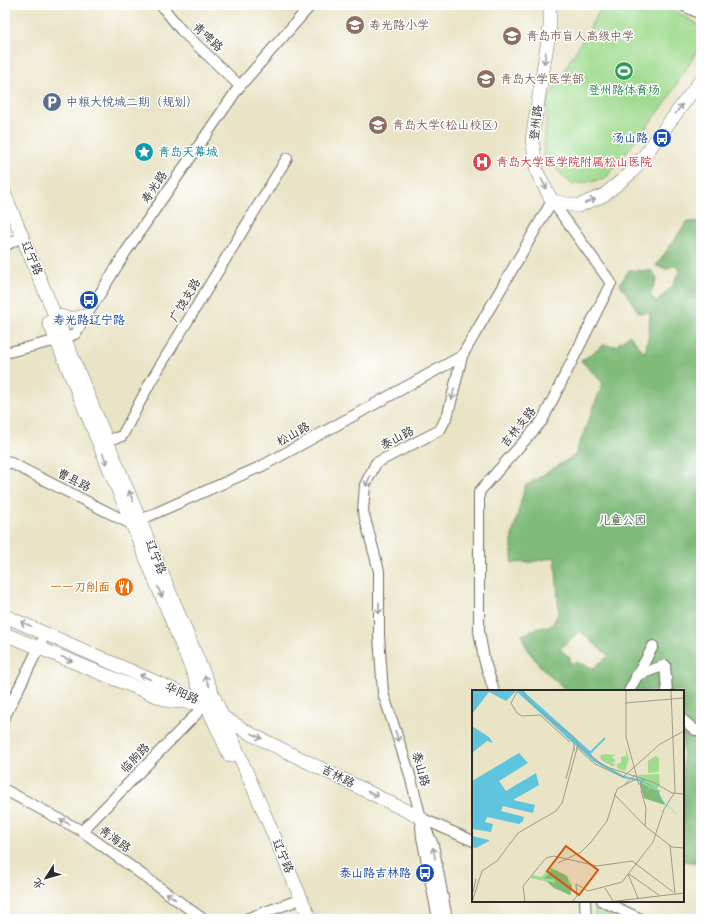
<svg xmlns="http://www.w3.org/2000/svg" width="706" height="924" viewBox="0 0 706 924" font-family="Mynerve,'LXGW WenKai TC',sans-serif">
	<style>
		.green { fill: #a0db8f; stroke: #66835d }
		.forest { fill: #80bb7a; stroke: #567352; fill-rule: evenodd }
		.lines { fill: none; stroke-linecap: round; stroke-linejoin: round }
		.minor-casing { stroke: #6e6c61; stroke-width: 12 }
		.major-casing { stroke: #6e6c61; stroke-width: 14 }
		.minor { stroke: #fff; stroke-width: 10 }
		.major { stroke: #fff; stroke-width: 13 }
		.oneway { stroke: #a0a0a0 }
		.labels { text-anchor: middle; stroke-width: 3; stroke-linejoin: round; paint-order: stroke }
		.education-label { font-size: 12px; fill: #785e54; stroke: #fff; text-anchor: start }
		.street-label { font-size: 12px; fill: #2b2b2b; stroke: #fff }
		.leisure-label { font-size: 12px; fill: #27864d; stroke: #fff }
		.service-label { font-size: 12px; fill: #4e5e75; stroke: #fff; text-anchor: start }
		.transit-label { font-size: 12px; fill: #164399; stroke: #fff; text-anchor: end }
		.culture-label { font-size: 12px; fill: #0d838f; stroke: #fff; text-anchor: start }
		.health-label { font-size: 12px; fill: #be3a42; stroke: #fff; text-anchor: start }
		.park-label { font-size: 12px; fill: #4e6049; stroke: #fff }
		.food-label { font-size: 12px; fill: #c56008; stroke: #fff; text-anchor: end }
		.inset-river { fill: none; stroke: #5fc4dd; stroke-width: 2 }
		.inset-road { fill: none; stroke: #9d9a88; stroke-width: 1 }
		.view { fill: #d5540f; fill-opacity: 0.15; stroke: #d5540f; stroke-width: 2 }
		.inset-edge { fill: none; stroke: #2b2b2b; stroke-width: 2 }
	</style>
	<rect width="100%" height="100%" fill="#fff"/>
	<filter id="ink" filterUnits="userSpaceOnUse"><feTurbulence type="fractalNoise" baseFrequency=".025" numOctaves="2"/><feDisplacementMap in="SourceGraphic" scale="8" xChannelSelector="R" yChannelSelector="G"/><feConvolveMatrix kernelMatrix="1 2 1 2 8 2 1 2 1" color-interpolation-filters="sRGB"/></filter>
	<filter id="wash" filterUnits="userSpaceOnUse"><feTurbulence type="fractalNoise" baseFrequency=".012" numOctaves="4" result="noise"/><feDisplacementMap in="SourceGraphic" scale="16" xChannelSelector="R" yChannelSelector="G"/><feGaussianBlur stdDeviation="0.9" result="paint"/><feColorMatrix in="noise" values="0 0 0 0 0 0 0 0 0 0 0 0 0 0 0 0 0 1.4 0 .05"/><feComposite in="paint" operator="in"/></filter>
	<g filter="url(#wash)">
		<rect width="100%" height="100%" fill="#e9e4c6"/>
		<g class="green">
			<path d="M603,5h62l36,21v18l-36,60 -60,75 -33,6 -29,-29 5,-58z"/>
			<path d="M595,905l29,14h-29z"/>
		</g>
		<path class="forest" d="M687,222h14v641l-18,-2v-170h-116c-17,-15 -40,-34 -45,-56l13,-6 17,-4 7,-13 -4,-55 -24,5 -19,1v-27l13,-50 50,-31 28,-72 -22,-22 23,-16 12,1 13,-11 16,18 4,-20 1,-21 -11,1 -19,-29 9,-14 23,1 5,8 -7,15 6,9 17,-18 7,-15 -6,-5 -7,4 -11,-3zM579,631l30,25 -16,12 -17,-6 -6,3v-7l-10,-9z"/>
	</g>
	<g filter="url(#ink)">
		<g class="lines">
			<defs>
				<g id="minor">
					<path d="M161,5l20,25 59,56"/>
					<path d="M682,5l19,9"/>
					<path d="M5,246l18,-10"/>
					<path d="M5,353l61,-15 9,-4 50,-81 114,-166 72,-82"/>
					<path d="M101,442l21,-6 29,-55 136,-223"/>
					<path d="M5,460l126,64 131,-58 200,-110"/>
					<path d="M636,676l29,-11 2,26"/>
					<path d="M629,691l24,-45"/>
					<path d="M5,716l41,-83"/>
					<path d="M683,720l12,10h6"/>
					<path d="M5,790l77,41 121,88"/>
					<path d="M421,818l52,23"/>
					<path d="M421,826l1,11 16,82"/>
					<path d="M82,831l124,-127"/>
					<path d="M585,901l1,18"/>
					<path d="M602,901l39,18"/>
					<path d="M246,919l47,-17"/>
					<path d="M447,919l-14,-74 -12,-27 -12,-46 -26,-79 -4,-57v-65l-16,-60 2,-26 11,-22 64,-33 8,-16 14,-58 90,-155 59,82 -69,138 -63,71v139l5,28 10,32"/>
				</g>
				<g id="major">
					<path d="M550,5v22l-18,112 5,33 15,29 26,5 26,-11 28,-23 69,-92"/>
					<path d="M5,195l190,458 115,266"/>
					<path d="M56,315l14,4 16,-3"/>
					<path d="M49,322l157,382 24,52"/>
					<path d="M5,616l201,88 17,13 28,17 170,84"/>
					<path d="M5,634l164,67 28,2"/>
				</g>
			</defs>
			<use href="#minor" class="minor-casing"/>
			<use href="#major" class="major-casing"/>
			<use href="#minor" class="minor"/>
			<use href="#major" class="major"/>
		</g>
		<defs><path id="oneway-shaft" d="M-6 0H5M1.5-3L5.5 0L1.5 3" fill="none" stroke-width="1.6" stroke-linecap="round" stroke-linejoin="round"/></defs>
		<g class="oneway">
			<use href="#oneway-shaft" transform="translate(545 58) rotate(99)"/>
			<use href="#oneway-shaft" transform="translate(679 109) rotate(-53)"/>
			<use href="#oneway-shaft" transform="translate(544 184) rotate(62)"/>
			<use href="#oneway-shaft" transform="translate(590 201) rotate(-21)"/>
			<use href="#oneway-shaft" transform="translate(453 394) rotate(103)"/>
			<use href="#oneway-shaft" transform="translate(105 459) rotate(68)"/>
			<use href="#oneway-shaft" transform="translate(368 481) rotate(114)"/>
			<use href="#oneway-shaft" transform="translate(131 496) rotate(-112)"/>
			<use href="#oneway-shaft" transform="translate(160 592) rotate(67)"/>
			<use href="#oneway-shaft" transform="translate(379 608) rotate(90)"/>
			<use href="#oneway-shaft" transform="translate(26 624) rotate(-158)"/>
			<use href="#oneway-shaft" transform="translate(67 659) rotate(23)"/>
			<use href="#oneway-shaft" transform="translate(145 677) rotate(-156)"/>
			<use href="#oneway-shaft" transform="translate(207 681) rotate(-114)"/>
			<use href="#oneway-shaft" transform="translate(257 736) rotate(27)"/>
			<use href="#oneway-shaft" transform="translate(397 736) rotate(72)"/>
			<use href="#oneway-shaft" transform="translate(373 794) rotate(27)"/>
			<use href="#oneway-shaft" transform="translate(65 822) rotate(-152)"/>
			<use href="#oneway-shaft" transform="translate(434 853) rotate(-101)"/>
			<use href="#oneway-shaft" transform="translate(171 896) rotate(-144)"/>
		</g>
	</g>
	<defs>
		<symbol id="school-disc" viewBox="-11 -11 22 22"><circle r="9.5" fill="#8d6e63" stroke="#fff"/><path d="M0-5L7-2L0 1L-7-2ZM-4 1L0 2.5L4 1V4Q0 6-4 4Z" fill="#fff"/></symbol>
		<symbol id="stadium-disc" viewBox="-11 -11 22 22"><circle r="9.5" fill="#2e9e5b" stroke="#fff"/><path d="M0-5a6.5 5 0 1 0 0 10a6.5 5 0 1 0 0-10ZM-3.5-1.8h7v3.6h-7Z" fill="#fff"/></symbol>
		<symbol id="university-disc" viewBox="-11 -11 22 22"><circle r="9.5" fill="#8d6e63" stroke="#fff"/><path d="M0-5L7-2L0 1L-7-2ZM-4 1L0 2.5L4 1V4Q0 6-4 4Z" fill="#fff"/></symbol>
		<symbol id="parking-disc" viewBox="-11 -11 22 22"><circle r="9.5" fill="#5c6f8a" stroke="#fff"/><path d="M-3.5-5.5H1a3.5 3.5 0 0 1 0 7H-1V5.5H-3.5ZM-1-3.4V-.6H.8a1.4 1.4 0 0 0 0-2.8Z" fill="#fff"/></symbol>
		<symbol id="bus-disc" viewBox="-11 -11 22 22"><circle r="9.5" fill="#1a4fb4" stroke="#fff"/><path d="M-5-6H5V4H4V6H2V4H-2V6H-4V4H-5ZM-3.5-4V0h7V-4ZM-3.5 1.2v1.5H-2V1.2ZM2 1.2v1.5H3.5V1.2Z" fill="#fff"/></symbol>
		<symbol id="sight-disc" viewBox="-11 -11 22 22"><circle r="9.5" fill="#0f9aa8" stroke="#fff"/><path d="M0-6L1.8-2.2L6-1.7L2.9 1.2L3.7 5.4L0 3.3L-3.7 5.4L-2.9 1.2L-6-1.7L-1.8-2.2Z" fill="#fff"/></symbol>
		<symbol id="hospital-disc" viewBox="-11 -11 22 22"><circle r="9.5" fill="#e0444e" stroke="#fff"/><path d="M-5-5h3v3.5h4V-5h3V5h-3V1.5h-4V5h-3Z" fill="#fff"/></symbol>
		<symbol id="restaurant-disc" viewBox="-11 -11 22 22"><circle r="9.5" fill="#e8710a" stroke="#fff"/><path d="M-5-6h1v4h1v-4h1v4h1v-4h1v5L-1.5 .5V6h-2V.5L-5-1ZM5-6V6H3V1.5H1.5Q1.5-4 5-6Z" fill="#fff"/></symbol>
	</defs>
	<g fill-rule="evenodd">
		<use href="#school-disc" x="344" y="14" width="22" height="22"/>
		<use href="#school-disc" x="501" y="25" width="22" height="22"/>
		<use href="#stadium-disc" x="613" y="60" width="22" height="22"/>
		<use href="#university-disc" x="475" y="68" width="22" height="22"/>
		<use href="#parking-disc" x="41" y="91" width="22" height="22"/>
		<use href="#university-disc" x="367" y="114" width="22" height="22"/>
		<use href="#bus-disc" x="651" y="127" width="22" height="22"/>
		<use href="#sight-disc" x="133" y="141" width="22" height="22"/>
		<use href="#hospital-disc" x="471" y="151" width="22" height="22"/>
		<use href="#bus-disc" x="78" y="289" width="22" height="22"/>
		<use href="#restaurant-disc" x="113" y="576" width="22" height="22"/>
		<use href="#bus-disc" x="414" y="862" width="22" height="22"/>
	</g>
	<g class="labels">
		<g class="education-label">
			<text x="369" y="29">寿光路小学</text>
			<text x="526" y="40">青岛市盲人高级中学</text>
			<text x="500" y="83">青岛大学医学部</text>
			<text x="392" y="129">青岛大学(松山校区)</text>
		</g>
		<g class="street-label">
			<text transform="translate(208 37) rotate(43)" y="4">青啤路</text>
			<text transform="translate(536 123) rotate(-84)" y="4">登州路</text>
			<text transform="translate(154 187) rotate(-56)" y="4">寿光路</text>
			<text transform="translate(32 258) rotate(67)" y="4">辽宁路</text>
			<text transform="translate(185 300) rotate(-59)" y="4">广饶支路</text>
			<text transform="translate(518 427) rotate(-51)" y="4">吉林支路</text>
			<text transform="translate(293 434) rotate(-29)" y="4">松山路</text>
			<text transform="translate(397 438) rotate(-28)" y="4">泰山路</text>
			<text transform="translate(74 480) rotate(27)" y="4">曹县路</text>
			<text transform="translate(156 557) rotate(68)" y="4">辽宁路</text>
			<text transform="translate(182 693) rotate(24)" y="4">华阳路</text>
			<text transform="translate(135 758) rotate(-46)" y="4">临朐路</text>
			<text transform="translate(421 769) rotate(74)" y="4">泰山路</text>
			<text transform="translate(338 776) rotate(27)" y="4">吉林路</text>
			<text transform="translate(115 839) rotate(36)" y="4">青海路</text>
			<text transform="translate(283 856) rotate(67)" y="4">辽宁路</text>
		</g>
		<g class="leisure-label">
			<text x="624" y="94">登州路体育场</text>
		</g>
		<g class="service-label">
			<text x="66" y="106">中粮大悦城二期（规划）</text>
		</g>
		<g class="transit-label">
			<text x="648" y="142">汤山路</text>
			<text x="89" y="324" text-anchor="middle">寿光路辽宁路</text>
			<text x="411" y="877">泰山路吉林路</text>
		</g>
		<g class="culture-label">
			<text x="158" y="156">青岛天幕城</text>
		</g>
		<g class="health-label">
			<text x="496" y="166">青岛大学医学院附属松山医院</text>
		</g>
		<g class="park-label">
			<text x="622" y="524">儿童公园</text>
		</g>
		<g class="food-label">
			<text x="110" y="591">一一刀削面</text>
		</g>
	</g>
	<g transform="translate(472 690)">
		<rect width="212" height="212" fill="#e9e4c6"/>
		<path d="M153,57l4,12 -4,12 -5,-2v-4v4l-3,-1v-4l4,-1v-6l5,-1 1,4zM135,64l8,1 -4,3 4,1v3h-3l4,3 -4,1 -11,-6 -1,-5zM184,66l3,2v14l-11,1v-12zM187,84l1,11 -3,4 4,2 -3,3 6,11 -20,-7 -6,-23zM81,177l-1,4 3,-2 12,7 5,9 -1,11 -13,-8 -4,1 -6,-7 -18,-4 3,-3 9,2 4,-6z" fill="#a0db8f"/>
		<path d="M168,92l9,5 -2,5 3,-4 8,3 7,14 -21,-7zM78,178l17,8 2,8 3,1 -2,10 -16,-7 -8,-7 8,2 1,-4h-11l7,-8z" fill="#80bb7a"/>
		<path d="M0,0h50l68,61 3,7 31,18 18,4 15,9 2,3 2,7 23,22 -24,-22 -3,-9 -14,-8 -20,-4 -30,-17 -77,-70 -10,10 -17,-9 -17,22zM0,36l17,11 4,6 -6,-2 -15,12zM47,63l9,10 -29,18 7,10 30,-18 3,12 -26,15 22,5 -2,8 -30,-7 -2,5 23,6 -1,4 -4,3 -32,-7 -2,5 8,2 -2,8 -19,-3v-48zM0,146l17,4v1l-13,7 -4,-1z" fill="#5fc4dd"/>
		<path class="inset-river" d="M118,63l15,-15"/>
		<path class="inset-road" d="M46,0l-7,13 6,10 5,3 18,-1 30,27M51,0l4,9 22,20M154,0v47l13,48M153,13l59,-5M95,46l7,7v8M105,54l27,22 51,17 17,10 12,1M104,57l19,17 28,13 37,-33 24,-13M94,89l8,-31M153,94l10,-9M169,101l5,17 -1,18M170,103l-2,-10 4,-3M142,104l31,32 27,21 12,1M198,155l5,49M86,173l23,-11 10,-10 16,-21 10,-32 21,-11M156,184l10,24M157,184l30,21M133,198l8,13M1,202l3,-13M0,212l10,-31 15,-10 21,-28 38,-22 6,-8 16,-58 -3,-7 -27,-20M53,212l-2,-16 23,-28 8,-2 43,10 35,-5 41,31M100,212l5,-6 -1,-12 12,7 34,-9 31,-40 11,-33 11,-17 -4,-102M136,212l76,-9"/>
		<path class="view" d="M94,156l32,24 -19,25 -32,-24z"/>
		<rect width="212" height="212" class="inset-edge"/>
	</g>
	<rect width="706" height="924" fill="none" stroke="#fff" stroke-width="20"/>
	<g transform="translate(46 878) rotate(233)" stroke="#ffffff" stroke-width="3" paint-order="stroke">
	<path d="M0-3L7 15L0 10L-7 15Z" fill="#2b2b2b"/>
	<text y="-6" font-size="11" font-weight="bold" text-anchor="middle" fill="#2b2b2b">北</text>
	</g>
</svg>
